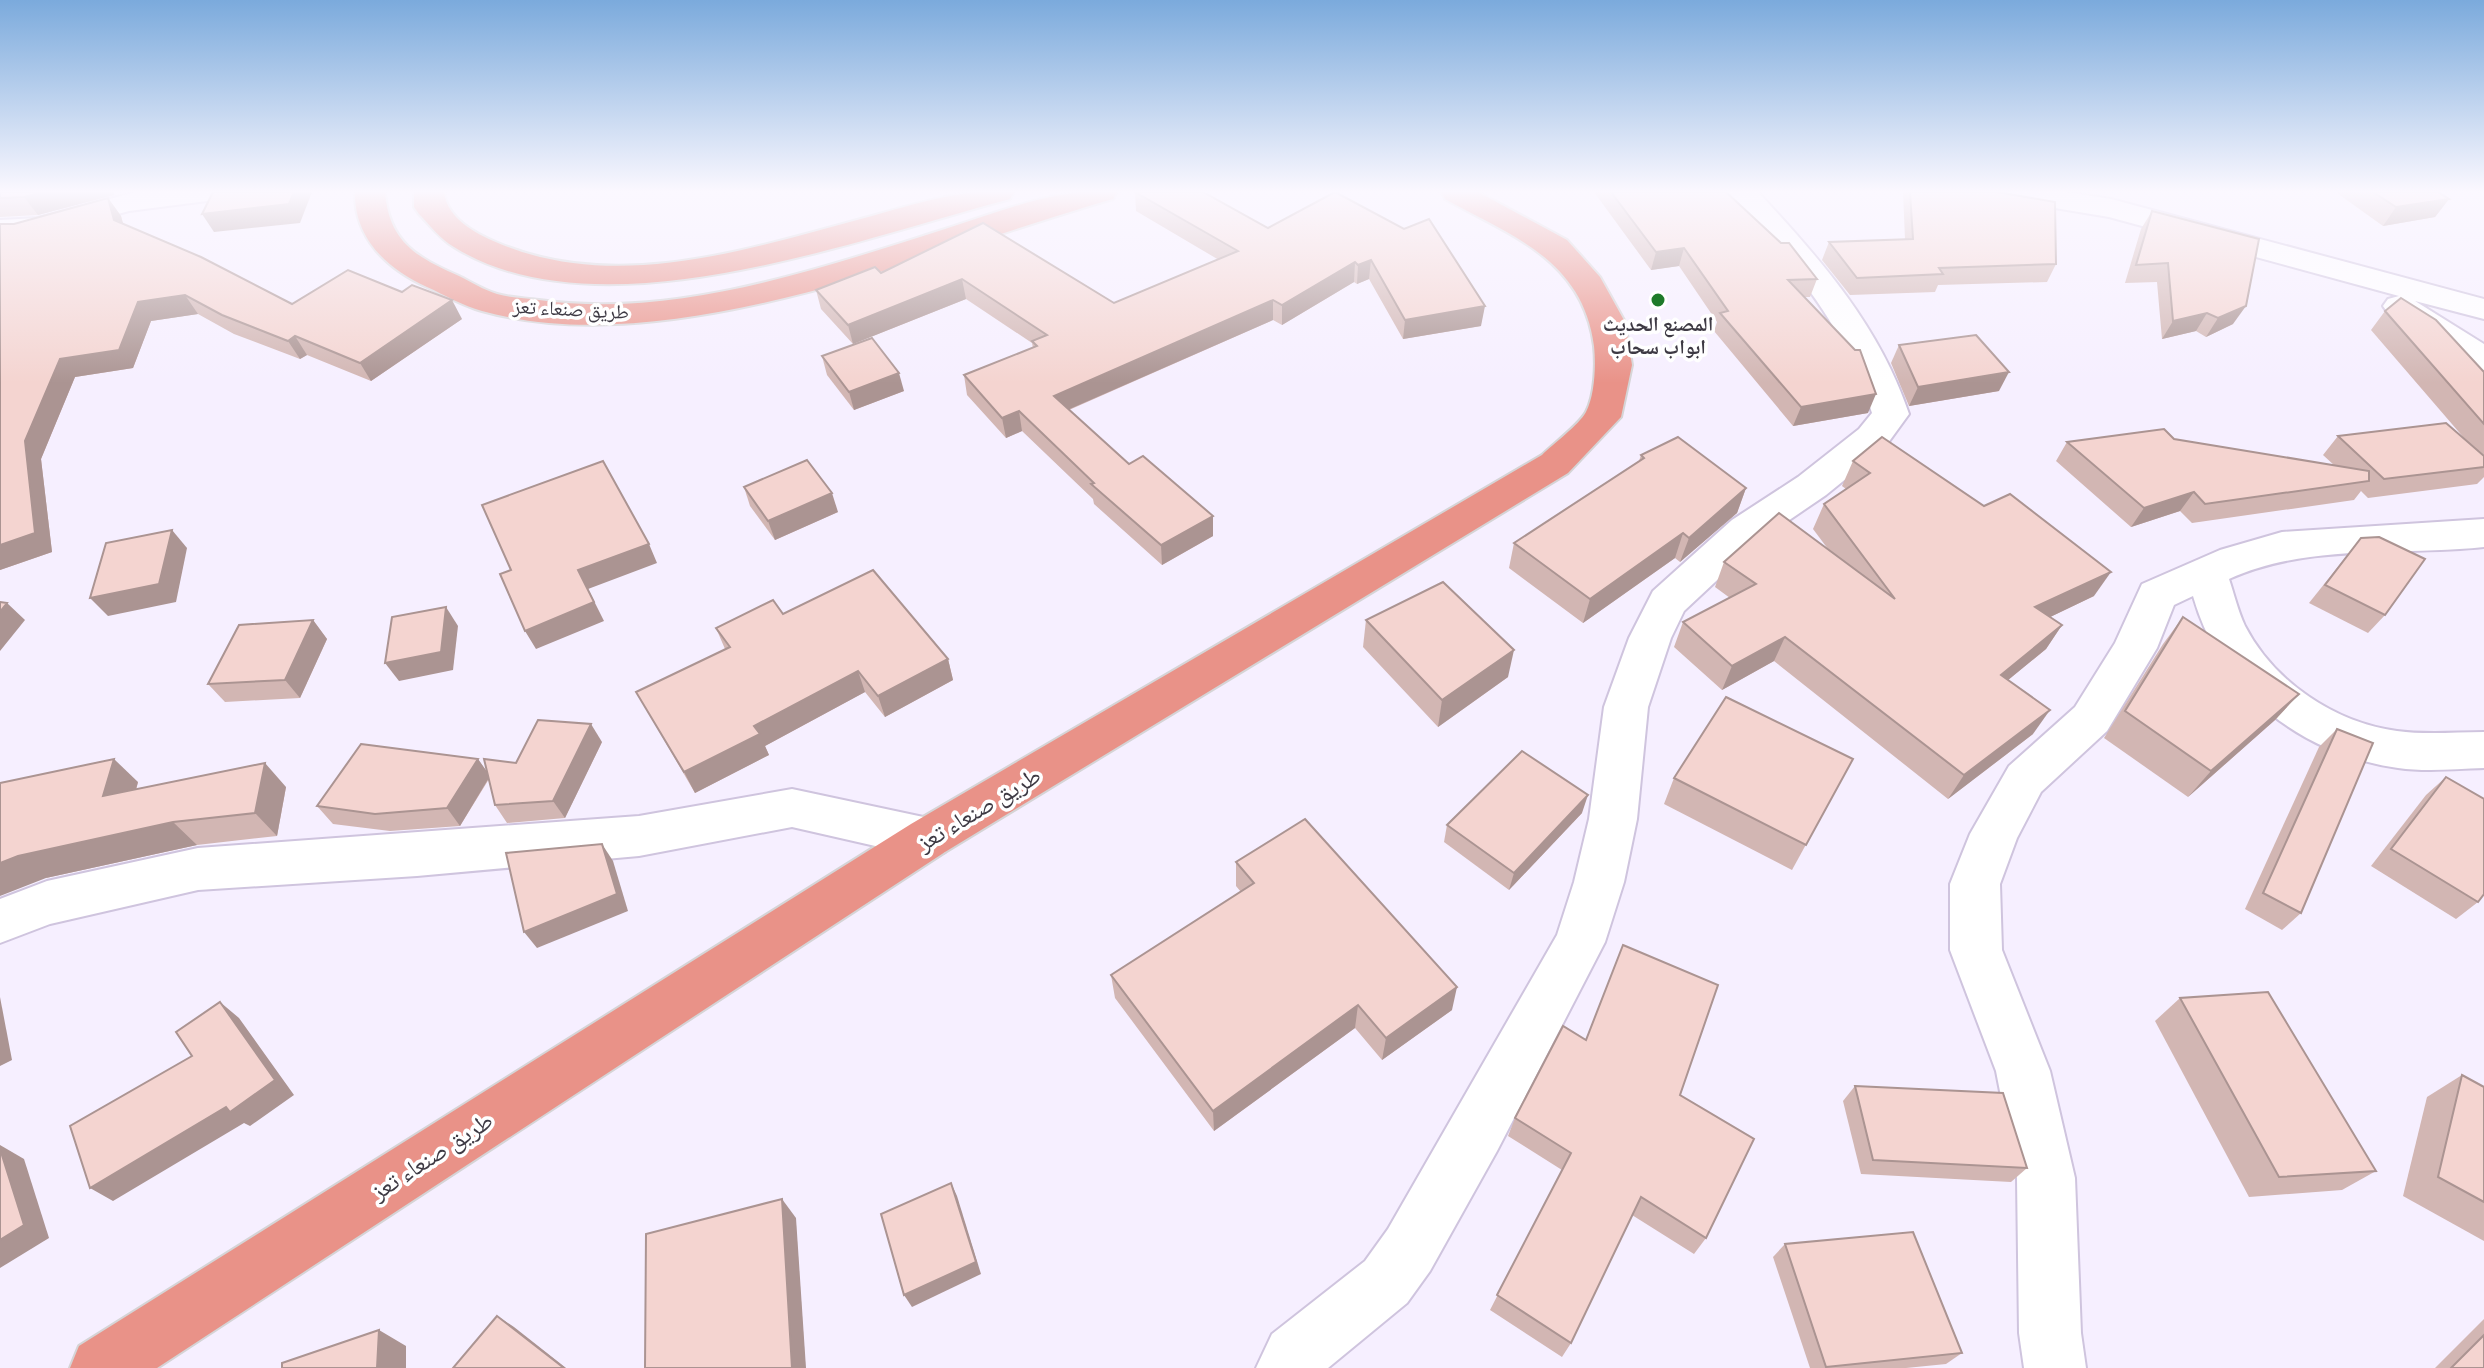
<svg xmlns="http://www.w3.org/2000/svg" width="2484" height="1368" viewBox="0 0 2484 1368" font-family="'PT Sans Narrow','Noto Naskh Arabic',sans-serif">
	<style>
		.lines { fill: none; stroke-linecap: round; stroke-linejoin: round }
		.minor-casing { stroke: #cfc4de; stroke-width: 4 }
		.highway-casing { stroke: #d5d4d6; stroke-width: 4 }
		.minor { fill: #fff; fill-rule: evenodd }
		.highway { fill: #e99288; fill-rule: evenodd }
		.wall { fill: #d2b6b3 }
		.shaded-wall { fill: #ab9492 }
		.building { fill: #f4d4d0; stroke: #ab9492; stroke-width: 2 }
		.poi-dot { fill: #1e7a2a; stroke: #fff; stroke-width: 3 }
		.labels { text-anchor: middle; stroke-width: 7; stroke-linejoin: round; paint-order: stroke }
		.far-street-label { font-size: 20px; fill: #3e3a44; stroke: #fff }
		.far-poi-label { font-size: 20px; font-weight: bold; fill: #3e3a44; stroke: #fff }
		.street-label { font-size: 24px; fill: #3e3a44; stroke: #fff }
	</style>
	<rect width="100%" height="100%" fill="#f6efff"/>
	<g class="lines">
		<defs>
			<g id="minor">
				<path d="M136,192h86l-4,7 -11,2 -78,10 -102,28 -27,1v-20l38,-2z"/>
				<path d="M1727,192h31c63,68 121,133 151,222l-24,33 -59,48 -66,45 -76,71 -13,27 -23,69 -11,112 -13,63 -19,60 -108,209 -67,120 -23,32 -79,65h-72l16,-34 93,-73 23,-32 169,-294 17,-53 15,-63 15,-112 25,-69 24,-47 79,-71 66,-43 61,-48 13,-16c-19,-62 -51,-111 -92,-160 -18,-20 -38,-39 -53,-61z"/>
				<path d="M1996,192h70l45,7 373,100v20l-69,-18 69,43v26l-12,-3 -84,-54 -5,-7 5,-7 11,-3 -290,-79 -109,-18z"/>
				<path d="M2484,519v28c-85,9 -175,-4 -255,32 5,15 9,32 16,47 29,56 90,97 152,105 29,4 58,1 87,1v36c-29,1 -58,4 -86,0 -98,-14 -178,-77 -205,-172l-19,9 -17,43 -50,83 -66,61 -24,46 -17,46 2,66 48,121 25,107 6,155 5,35h-62l-5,-35 -2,-155 -21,-107 -46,-121v-66l20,-50 39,-68 66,-59 40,-64 27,-59 78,-34 62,-18z"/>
				<path d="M792,789l136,29 17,6 7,14 -7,14 -17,6 -136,-31 -153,29 -222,20 -219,14 -148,34 -50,19v-44l47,-18 151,-33 441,-32z"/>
			</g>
			<g id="highway">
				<path d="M355,192h30c4,50 31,65 74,84 12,6 25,14 38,18 13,4 29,4 42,6 135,19 276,-30 403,-70 57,-18 115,-43 175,-38l-4,7c-182,52 -444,165 -631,112 -19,-5 -37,-16 -55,-24 -40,-18 -73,-49 -72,-95z"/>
				<path d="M414,192h30c3,26 30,41 54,51 120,51 254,5 374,-27 47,-13 93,-28 142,-24l-4,7c-153,40 -410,139 -556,48 -14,-8 -24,-22 -35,-33l-5,-7z"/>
				<path d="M1441,192h37l89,48 33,37 25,45 7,43 -11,52 -53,56 -623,379 -788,516h-87l9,-22 832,-522 631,-369c11,-11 37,-30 44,-43 9,-17 10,-47 8,-66 -11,-86 -82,-110 -149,-147z"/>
			</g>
		</defs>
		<use href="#minor" class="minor-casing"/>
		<use href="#highway" class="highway-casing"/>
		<use href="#minor" class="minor"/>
		<use href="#highway" class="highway"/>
	</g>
	<g class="wall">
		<path d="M0,192h114v3l-76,20 -38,2z"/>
		<path d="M1135,192l133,36 67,-36 146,134 -78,13 -34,-60 -12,5 -3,-2 -72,43 -9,-5 -204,90 60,54 84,72 -51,29 -68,-61 -1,-5 -71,-68 -16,7 -39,-43 -3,-20 69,-27 -1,-5 -66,-44 -113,45 -32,-35 -5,-19 65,-17 102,-50 131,80 105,-43 -83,-49z"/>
		<path d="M1594,192h132l91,87 -7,18h-5l63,116 -75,13 -79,-95 3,-9 -38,-56 -28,4z"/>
		<path d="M1903,192h94l59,72 -9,18 -109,3 -3,7 -85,3 -28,-35 7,-18 76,-3z"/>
		<path d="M2338,192h100l11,7 -14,18 -52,9 -46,-33z"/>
		<path d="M108,198l13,18 2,8 169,80 170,15 -91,62 -64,-26 -7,4 -66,-25 -36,-20 -47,7 -18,47 -58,9 -34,82 11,93 -52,18v-346h14z"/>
		<path d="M2152,211l81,113 -27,13 -10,-6 -34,8 -5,-57 -32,1 16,-54z"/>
		<path d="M2385,311l99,61v105l-7,7 -109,14 -7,-7 -7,9 -162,23 -12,-12 -49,16 -75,-66 11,-19 107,-3 161,27 -12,-11 15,-19 126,2 -93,-108z"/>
		<path d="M1899,345l100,46 -90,15 -18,-43z"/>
		<path d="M822,356l82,35 -50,19 -27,-35z"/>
		<path d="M1641,455l105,33 -9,25 -57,49 -5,-4 -92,65 -74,-55 5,-25 125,-82z"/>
		<path d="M1853,461l241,135 -44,21 12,8 -16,24 -38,31 25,54 -85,65 -174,-138 -52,29 -48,-43 9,-25 47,-24 -15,-11 9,-25 104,-13 -15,-20 11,-25 22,-15 -4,-3z"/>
		<path d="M744,487l94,25 -63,28 -25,-34z"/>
		<path d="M2361,538l24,77 -17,18 -59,-30z"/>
		<path d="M783,614l165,45 5,21 -68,37 -20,-25 -100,54 4,9 -74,38 -59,-101 89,-43 -9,-21z"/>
		<path d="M2183,617l116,77 -24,26 -87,77 -84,-59 59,-94z"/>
		<path d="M313,620l14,19 -27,59 -75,4 -17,-18z"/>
		<path d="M1366,620l142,57 -70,50 -75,-80z"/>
		<path d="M2337,729l-36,184 -19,17 -37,-21 74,-162z"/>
		<path d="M602,742l-37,76 -58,5 -12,-18 -6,-26 -29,47 -70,5 -57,-7 -16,-18 161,-47 9,13z"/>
		<path d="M1853,759l-61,111 -128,-66 10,-26z"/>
		<path d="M2446,777l32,125 -22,17 -85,-53 55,-71z"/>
		<path d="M138,782l-2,8 150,-3 -9,49 -80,9 -151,33z"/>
		<path d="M1582,813l-73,77 -65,-48 3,-17z"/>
		<path d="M1236,862l216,148 -70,50 -27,-32 -141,103 -99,-133 -4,-23 130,-83 -5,-6z"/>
		<path d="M1623,945l57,150 26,143 -12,16 -62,-39 -61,128 -9,14 -72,-47 72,-140 -54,-34 7,-18 71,-79z"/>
		<path d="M2180,998l196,173 -34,19 -93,7 -94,-176z"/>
		<path d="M2462,1075l22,12v154l-81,-45 24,-99z"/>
		<path d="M1855,1086l172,82 -16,14 -150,-8 -18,-73z"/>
		<path d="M1785,1244l177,109 -16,11 -40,4h-96l-37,-111z"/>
		<path d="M2484,1319v49h-49z"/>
	</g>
	<g class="shaded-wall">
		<path d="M45,192h69v3l-76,20 -14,-18z"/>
		<path d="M294,192h18l-12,31 -86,9 -12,-18z"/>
		<path d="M108,198l13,18 6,22 -13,-18z"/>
		<path d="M2449,199l-14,18 -52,9 13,-19z"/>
		<path d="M1684,248l-5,18 -28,4 5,-18z"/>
		<path d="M1371,260l-2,19 -12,5 1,-19z"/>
		<path d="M1355,262l-1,20 -72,43v-20z"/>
		<path d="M962,279l4,20 -113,45 -5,-19z"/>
		<path d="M185,295l13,19 -47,7 -18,47 -58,9 -34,82 11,93 -52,18v-25l25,-104 35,-82 78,-57z"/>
		<path d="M452,300l10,19 -91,62 -11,-18z"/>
		<path d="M1273,300v20l-217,95 -2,-19z"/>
		<path d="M1485,306l-4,20 -78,13 2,-19z"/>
		<path d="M2246,306l-13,18 -27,13 12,-19z"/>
		<path d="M2207,313l-11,18 -34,8 11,-18z"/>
		<path d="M295,336l12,19 -7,4 -12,-18z"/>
		<path d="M2009,372l-10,19 -90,15 9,-19z"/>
		<path d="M899,373l5,18 -50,19 -5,-18z"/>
		<path d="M1876,394l-8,19 -75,13 8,-19z"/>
		<path d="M1019,411l3,20 -16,7 -4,-20z"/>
		<path d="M1746,488l-9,25 -57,49 9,-24z"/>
		<path d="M2194,492l-14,19 -49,16 13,-19z"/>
		<path d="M832,493l6,19 -63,28 -7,-19z"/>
		<path d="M1213,516v20l-51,29 -1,-20z"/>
		<path d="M172,530l15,18 -11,54 -68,14 -18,-18z"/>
		<path d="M1683,533l-8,25 -92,65 7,-24z"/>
		<path d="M649,544l8,19 -69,26 16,32 -68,28 -11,-18 53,-61z"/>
		<path d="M2111,572l-17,24 -75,36 16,-25z"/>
		<path d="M7,603l18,17 -25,31v-39z"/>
		<path d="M446,607l12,19 -5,44 -54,11 -14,-18z"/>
		<path d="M313,620l14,19 -27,59 -15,-18z"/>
		<path d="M2062,625l-16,24 -61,50 16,-24z"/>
		<path d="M1785,637l-11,24 -52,29 10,-24z"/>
		<path d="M1514,650l-6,27 -70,50 4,-27z"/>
		<path d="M948,659l5,21 -68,37 -7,-21z"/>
		<path d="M858,671l7,21 -100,54 4,9 -74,38 -11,-21 70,-46z"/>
		<path d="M2299,694l-24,26 -87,77 23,-26z"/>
		<path d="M2050,710l-17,24 -85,65 16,-24z"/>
		<path d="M591,724l11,18 -37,76 -12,-17z"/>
		<path d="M114,759l24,23 -10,37 -25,-23z"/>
		<path d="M478,759l12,17 -30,50 -13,-18z"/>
		<path d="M265,763l21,24 -9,49 -22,-23z"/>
		<path d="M1588,795l-6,18 -73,77 5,-17z"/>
		<path d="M173,822l24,23 -151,33 -46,18v-33l18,-7z"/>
		<path d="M602,844l11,17 15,50 -91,37 -13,-16z"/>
		<path d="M1457,987l-5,23 -70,50 4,-22z"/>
		<path d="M0,997l12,63 -12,6z"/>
		<path d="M220,1002l19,16 55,77 -44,31 -6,-3 -131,78 -23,-13 136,-81z"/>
		<path d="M1358,1005l-3,23 -141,103 -1,-20z"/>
		<path d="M0,1145l24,14 25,79 -49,30z"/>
		<path d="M951,1183l6,13 24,78 -69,33 -8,-12z"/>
		<path d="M782,1199l14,19 10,150h-14z"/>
		<path d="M497,1316l17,11 52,41h-2z"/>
		<path d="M379,1330l27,16v22h-29z"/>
	</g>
	<g class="building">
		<path d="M0,192h45l-21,5 -24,1z"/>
		<path d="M213,192h81l-5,12 -87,10z"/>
		<path d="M1135,192h68l65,36 67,-36 69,37 25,-10 56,87 -80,14 -34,-60 -13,5 -3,-3 -73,43 -9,-5 -219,96 75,68 14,-8 70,60 -52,29 -70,-61 3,-1 -75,-72 -17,7 -38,-43 73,-29 -5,-5 15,-6 -85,-56 -114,46 -32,-35 59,-23 6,6 102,-50 131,80 124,-52z"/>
		<path d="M1611,192h115l55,51h8l28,36 -29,1 67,70h5l16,44 -75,13 -81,-94 8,-2 -44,-63 -28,4z"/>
		<path d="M1910,192h87l58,10 1,62 -117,4 4,6 -86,4 -28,-36 84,-3z"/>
		<path d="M2373,192h65l11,7 -53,8z"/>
		<path d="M108,198l6,22 87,37 91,47 56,-34 54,22 10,-7 40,15 -92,63 -65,-27 -7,5 -66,-26 -37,-20 -47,7 -19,48 -59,9 -35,82 10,92 -35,12v-321h14z"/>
		<path d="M2152,211l107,28 -13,67 -28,12 -11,-5 -34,8 -5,-58 -32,2z"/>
		<path d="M2401,298l35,22 48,52v52l-99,-113z"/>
		<path d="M1976,335l33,37 -91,15 -19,-42z"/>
		<path d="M872,338l27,35 -50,19 -27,-36z"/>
		<path d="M2446,423l38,33v11l-100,12 -46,-43z"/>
		<path d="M2164,429l10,10 195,32v10l-164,23 -11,-12 -50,16 -77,-66z"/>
		<path d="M1678,437l68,51 -57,50 -6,-5 -93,66 -76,-56 130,-85 -3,-3z"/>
		<path d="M1882,437l102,69 26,-12 101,78 -76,35 27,18 -61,50 49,35 -86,65 -179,-138 -53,29 -49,-44 73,-38 -32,-22 55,-49 116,86 -71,-95 46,-31 -17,-12z"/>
		<path d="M807,460l25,33 -64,28 -24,-34z"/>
		<path d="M603,461l46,83 -71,26 16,32 -69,29 -25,-57 11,-4 -29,-65z"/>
		<path d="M172,530l-13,54 -69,14 16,-55z"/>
		<path d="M2379,537l46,22 -40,56 -60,-30 36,-47z"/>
		<path d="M873,570l75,89 -70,37 -20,-25 -104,55 6,8 -76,38 -48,-80 94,-45 -14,-19 57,-28 10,14z"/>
		<path d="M1443,582l71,68 -72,50 -76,-80z"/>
		<path d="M0,602l7,1 -7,9z"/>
		<path d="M446,607l-5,45 -56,11 7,-46z"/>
		<path d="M2183,617l116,77 -88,77 -86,-60z"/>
		<path d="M313,620l-28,60 -77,4 31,-59z"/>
		<path d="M1726,697l127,62 -47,86 -132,-67z"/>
		<path d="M538,720l53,4 -38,77 -58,4 -11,-46 32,4z"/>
		<path d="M2337,729l36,14 -72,170 -38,-20z"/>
		<path d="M361,744l117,15 -31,49 -72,6 -58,-8z"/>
		<path d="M1522,751l66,44 -74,78 -67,-48z"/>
		<path d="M114,759l-11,37 162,-33 -10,50 -82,9 -155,34 -18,7v-80z"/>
		<path d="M2446,777l38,22v95l-6,8 -87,-53z"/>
		<path d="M1305,819l152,168 -71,51 -28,-33 -145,106 -102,-136 143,-92 -18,-21z"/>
		<path d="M602,844l15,50 -93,38 -18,-79z"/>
		<path d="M1623,945l95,40 -38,110 74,44 -48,99 -65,-41 -70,146 -74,-48 74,-142 -56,-35 48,-92 23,14z"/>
		<path d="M2268,992l108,179 -97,6 -99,-179z"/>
		<path d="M220,1002l55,78 -45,32 -4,-5 -136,81 -20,-62 122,-70 -16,-24z"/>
		<path d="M2462,1075l22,12v115l-46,-25z"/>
		<path d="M1855,1086l148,7 24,75 -154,-8z"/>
		<path d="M0,1149l24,76 -24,15z"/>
		<path d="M951,1183l25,79 -72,33 -23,-81z"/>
		<path d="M782,1199l10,169h-147l1,-134z"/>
		<path d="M1913,1232l49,121 -136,14 -41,-123z"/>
		<path d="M497,1316l67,52h-111z"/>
		<path d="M379,1330l-2,38h-95v-5z"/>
		<path d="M2484,1335v33h-33z"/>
	</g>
	<linearGradient id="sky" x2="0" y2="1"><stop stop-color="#7baadc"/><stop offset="0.5" stop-color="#fbf8ff"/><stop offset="1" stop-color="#fbf8ff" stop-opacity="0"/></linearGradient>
	<rect width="2484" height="383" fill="url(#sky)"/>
	<circle class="poi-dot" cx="1658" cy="300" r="8"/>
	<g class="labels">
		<g class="far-street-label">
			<text transform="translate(571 309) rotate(3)" y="7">طريق صنعاء تعز</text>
		</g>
		<g class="far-poi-label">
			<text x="1658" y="331">المصنع الحديث<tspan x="1658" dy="23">ابواب سحاب</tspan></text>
		</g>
		<g class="street-label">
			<text transform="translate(979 809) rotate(-31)" y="8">طريق صنعاء تعز</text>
			<text transform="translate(432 1156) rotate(-33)" y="8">طريق صنعاء تعز</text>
		</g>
	</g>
</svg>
